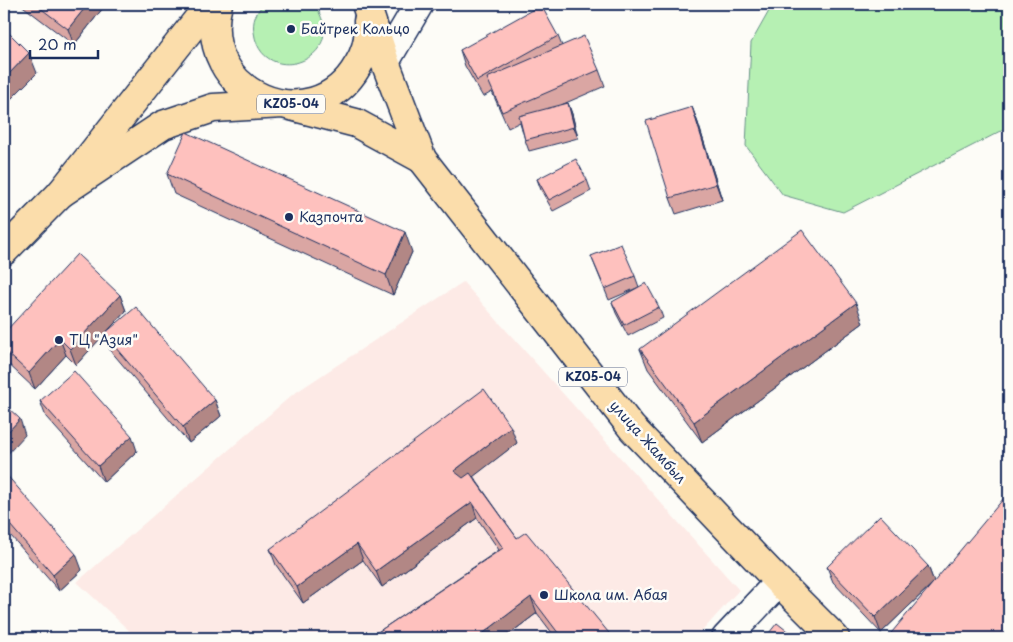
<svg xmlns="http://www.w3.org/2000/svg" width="1013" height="642" viewBox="0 0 1013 642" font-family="'Playpen Sans',sans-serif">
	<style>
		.built { fill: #fdeae6 }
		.green { fill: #b6f0b3; stroke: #689088 }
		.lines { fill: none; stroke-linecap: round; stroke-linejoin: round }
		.minor-casing { stroke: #1b2f5e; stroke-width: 31 }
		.major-casing { stroke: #1b2f5e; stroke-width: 31 }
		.minor { stroke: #fdfcf7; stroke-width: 28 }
		.major { stroke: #fbddab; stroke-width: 28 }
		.wall { fill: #daa6a3; stroke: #1b2f5e }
		.shaded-wall { fill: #b28785; stroke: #1b2f5e }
		.building { fill: #fec1be; stroke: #1b2f5e }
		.poi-dot { fill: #1b2f5e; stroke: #fdfcf7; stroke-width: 2 }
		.labels { text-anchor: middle; stroke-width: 5; stroke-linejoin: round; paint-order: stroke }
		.shield { fill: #fdfcf7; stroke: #5f6c8c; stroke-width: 1 }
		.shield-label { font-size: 12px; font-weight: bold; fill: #1b2f5e }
		.poi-label { font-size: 14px; fill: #1b2f5e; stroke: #fdfcf7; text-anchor: start }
		.street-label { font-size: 14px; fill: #1b2f5e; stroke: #fdfcf7 }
	</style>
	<rect width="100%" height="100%" fill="#fdfcf7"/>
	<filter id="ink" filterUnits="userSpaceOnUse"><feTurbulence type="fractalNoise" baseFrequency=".02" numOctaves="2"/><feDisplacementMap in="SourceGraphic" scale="10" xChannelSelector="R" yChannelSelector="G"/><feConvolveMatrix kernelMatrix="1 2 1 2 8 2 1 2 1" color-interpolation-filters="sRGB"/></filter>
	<g filter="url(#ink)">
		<path class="built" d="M463,282l276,308 -43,48h-559l-60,-56 215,-187z"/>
		<g class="green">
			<path d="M264,4h50c40,56 -53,87 -60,28 -2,-10 2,-21 10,-28z"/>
			<path d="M773,4h236v123l-166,85 -60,-17 -37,-49 5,-103z"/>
		</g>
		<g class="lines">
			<defs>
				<g id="minor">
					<path d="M385,62l34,-58"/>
					<path d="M726,638l53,-56"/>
				</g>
				<g id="major">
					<path d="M218,4c-24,90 95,140 140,61 8,-13 12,-29 10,-44"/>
					<path d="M366,4l19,58 37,97 210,269 147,154 56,56"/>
					<path d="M61,193l102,-68 50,-17 70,-4 73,19 66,36"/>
					<path d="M4,251l57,-58 149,-189"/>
				</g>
			</defs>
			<use href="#minor" class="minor-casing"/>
			<use href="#major" class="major-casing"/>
			<use href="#minor" class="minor"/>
			<use href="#major" class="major"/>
		</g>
		<g class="wall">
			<path d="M20,4h86l-32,41z"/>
			<path d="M558,36l4,10 37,24 6,16 -44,19 7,-2 4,11 6,24 -49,13 -4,-11 -5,-18 -12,6 -16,-36 -9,5 -18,-31 -5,-16z"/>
			<path d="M692,107l6,16 24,77 -46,14 -6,-16z"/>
			<path d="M167,174l245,78 -19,43 -219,-101z"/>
			<path d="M537,179l50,1 4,11 -38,20 -12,-21z"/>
			<path d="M591,256l44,20 4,11 -30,13z"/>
			<path d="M120,295l6,16 -20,21 109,68 6,16 -32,27 -79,-93 -6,-16 -28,31 -10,-10 -31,34 -31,-29v-27z"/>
			<path d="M612,302l47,5 4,11 -35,18 -12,-23z"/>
			<path d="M863,323l-161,119 -54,-73 -8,-20z"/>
			<path d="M40,401l97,50 -33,31 -58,-65z"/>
			<path d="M517,443l-44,33 44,62 96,100h-57l-19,-25 -33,25h-135l130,-88 -22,-32 -95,69 -19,-27 -60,43 -27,-38 -6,-16z"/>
			<path d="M4,472l78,98 -23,21 -55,-63z"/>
			<path d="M928,566l6,16 -53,51 -48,-51 -6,-15z"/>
		</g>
		<g class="shaded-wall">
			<path d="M88,4h18l-32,41 -6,-16z"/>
			<path d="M29,53l8,20 -33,33v-27z"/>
			<path d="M568,103l4,11 6,24 -4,-11z"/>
			<path d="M692,107l6,16 24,77 -6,-16z"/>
			<path d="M405,232l7,20 -19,43 -7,-20z"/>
			<path d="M120,295l6,16 -50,54 -6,-16z"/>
			<path d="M856,303l7,20 -161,119 -8,-20z"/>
			<path d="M60,339l6,16 -31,34 -6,-16z"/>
			<path d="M215,400l6,16 -32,27 -6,-16z"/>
			<path d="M20,419l5,16 -21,23v-22z"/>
			<path d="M511,427l6,16 -57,44 -6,-16z"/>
			<path d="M132,436l5,15 -33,31 -6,-16z"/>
			<path d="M472,502l5,16 -95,69 -6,-16z"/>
			<path d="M357,544l6,16 -60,43 -6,-16z"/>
			<path d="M76,554l6,16 -23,21 -6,-16z"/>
			<path d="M928,566l6,16 -53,51 -6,-16z"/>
			<path d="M531,597l6,16 -33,25h-27z"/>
		</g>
		<g class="building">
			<path d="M35,4h53l-20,25z"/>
			<path d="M541,5l17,31 -81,45 -17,-31z"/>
			<path d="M4,28l25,25 -25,26z"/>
			<path d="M584,36l15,34 -97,42 -15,-34z"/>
			<path d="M568,103l6,24 -49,13 -6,-24z"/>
			<path d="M692,107l24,77 -46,14 -24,-77z"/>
			<path d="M186,132l219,100 -19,43 -219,-101z"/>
			<path d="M576,159l11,21 -38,20 -12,-21z"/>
			<path d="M802,230l54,73 -162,119 -54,-73z"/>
			<path d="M621,244l14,32 -30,13 -14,-33z"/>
			<path d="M77,254l43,41 -50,54 -10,-10 -31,34 -25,-23v-17z"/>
			<path d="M646,283l13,24 -35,18 -12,-23z"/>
			<path d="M136,307l79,93 -32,27 -79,-93z"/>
			<path d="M74,371l58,65 -34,30 -58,-65z"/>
			<path d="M484,389l27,38 -57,44 9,7 7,-5 47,65 9,-6 87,106h-51l-31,-41 -54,41h-108l134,-90 -31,-46 -96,69 -19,-27 -60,43 -27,-38z"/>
			<path d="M4,404l16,15 -16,17z"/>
			<path d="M4,472l72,82 -23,21 -49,-57z"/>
			<path d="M1009,492v146h-122z"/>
			<path d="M880,515l48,51 -53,51 -48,-50z"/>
			<path d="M777,623l19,15h-31z"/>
		</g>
	</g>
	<g class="poi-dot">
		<circle cx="291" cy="29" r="5"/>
		<circle cx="289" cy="217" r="5"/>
		<circle cx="59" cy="340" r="5"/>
		<circle cx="544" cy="595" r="5"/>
	</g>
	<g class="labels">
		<g class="shield">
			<rect x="257" y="94.5" width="68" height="19" rx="4"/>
			<rect x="559" y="367.5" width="68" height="19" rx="4"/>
		</g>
		<g class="shield-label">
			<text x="291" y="108">KZ05-04</text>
			<text x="593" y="381">KZ05-04</text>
		</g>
		<g class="poi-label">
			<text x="301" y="34">Байтрек Кольцо</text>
			<text x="299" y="222">Казпочта</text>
			<text x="69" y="345">ТЦ "Азия"</text>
			<text x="554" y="600">Школа им. Абая</text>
		</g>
		<g class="street-label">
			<text transform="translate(648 442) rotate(48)" y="5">улица Жамбыл</text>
		</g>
	</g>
	<rect width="1013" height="642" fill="none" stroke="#fdfcf7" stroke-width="20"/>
	<rect x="10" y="10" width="993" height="622" fill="none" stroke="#1b2f5e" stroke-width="2" filter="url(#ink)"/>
	<path d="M30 50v8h68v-8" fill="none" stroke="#1b2f5e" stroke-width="2.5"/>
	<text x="38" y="50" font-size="15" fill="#1b2f5e" stroke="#fdfcf7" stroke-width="4" paint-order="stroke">20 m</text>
</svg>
